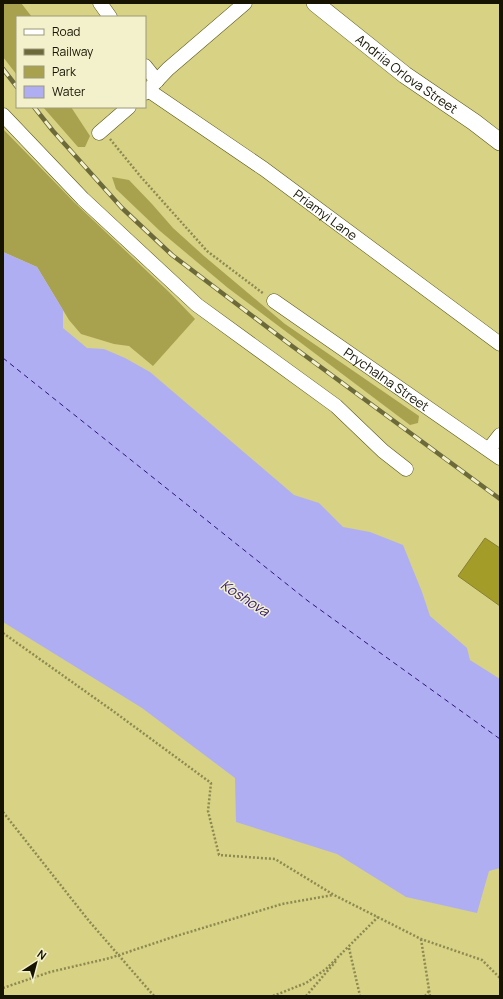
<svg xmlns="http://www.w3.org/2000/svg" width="503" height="999" viewBox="0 0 503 999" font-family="Manrope,sans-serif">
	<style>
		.green { fill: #a8a24e }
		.water { fill: #b0aef3 }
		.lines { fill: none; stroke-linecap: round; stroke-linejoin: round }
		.ferry { stroke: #2f1478; stroke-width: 1; stroke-dasharray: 5 4; stroke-linecap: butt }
		.building { fill: #a49c29; stroke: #868032 }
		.minor-casing { stroke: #5c581c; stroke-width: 15 }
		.tertiary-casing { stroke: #5c581c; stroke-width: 18 }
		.path { stroke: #8d8951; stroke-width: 2.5; stroke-dasharray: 2 2; stroke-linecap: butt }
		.minor { stroke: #fff; stroke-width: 14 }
		.tertiary { stroke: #fff; stroke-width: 17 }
		.rail-casing { stroke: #6c693b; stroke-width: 4.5 }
		.rail { stroke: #f3f1cb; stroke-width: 3; stroke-dasharray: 9; stroke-linecap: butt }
		.labels { text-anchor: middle; stroke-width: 3; stroke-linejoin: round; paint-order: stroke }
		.street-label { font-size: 13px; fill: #161400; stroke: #f3f1cb }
		.water-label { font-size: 14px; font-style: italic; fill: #2f1478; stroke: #f3f1cb }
	</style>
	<rect width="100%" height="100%" fill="#d7d284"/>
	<g class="green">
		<path d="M3,3h18l11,14h-15v58l-14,-18z"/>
		<path d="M43,107h28l19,29 -5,11h-7z"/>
		<path d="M3,129l71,73 95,90 26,27 -42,47 -24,-20 -15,-2 -33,-10 -12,-14 -32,-53 -34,-15z"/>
		<path d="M112,177l17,3 23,24 21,24 31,28 81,68 134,92 -1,7 -8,2 -182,-137 -68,-57 -44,-42z"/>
	</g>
	<path class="water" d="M3,252l34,15 26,43v18l24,20 17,1 21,9 25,14 144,123 25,8 24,24 27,5 33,13 19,47 8,24 37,32 3,12 30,19v189l-11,3 -12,42 -71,-16 -69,-43 -101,-32 -1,-44 -93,-70 -139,-86z"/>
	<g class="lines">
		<path class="ferry" d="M3,358l305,243 192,138"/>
	</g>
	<path class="building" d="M485,538l15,10v58l-42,-30z"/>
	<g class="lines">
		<defs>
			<g id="minor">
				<path d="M100,3l10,14"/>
				<path d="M145,66l12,15"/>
				<path id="s1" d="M148,90l116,79 236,175"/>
				<path d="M145,93l23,-24 77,-66"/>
				<path d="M3,115l80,84 114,106 139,101 47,45 23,18"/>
				<path d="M99,133l30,-26"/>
				<path id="s2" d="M274,301l226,157"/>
				<path d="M489,449l11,-14"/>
			</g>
			<g id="tertiary">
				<path id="s3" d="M315,3l90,72 69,47 26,20"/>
			</g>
		</defs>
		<use href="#minor" class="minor-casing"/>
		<use href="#tertiary" class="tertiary-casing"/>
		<g class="path">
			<path d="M110,139l31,38 66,74 57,43"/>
			<path d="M3,633l110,78 98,72 -3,28 11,44 56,4 59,36 87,44 61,21 18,18"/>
			<path d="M3,812l86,109 65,75"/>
			<path d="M421,939l9,57"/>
			<path d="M349,948l11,48"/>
			<path d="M3,988l47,-16 60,-14 63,-21 109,-33 51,-9"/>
			<path d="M273,996l33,-13 20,-14 52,-52"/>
			<path d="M306,996l30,-35"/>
			<path d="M425,996l4,-5"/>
		</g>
		<use href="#minor" class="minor"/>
		<use href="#tertiary" class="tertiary"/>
		<defs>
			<g id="rail">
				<path d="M3,69l14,18"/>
				<path d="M34,107l19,24 69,77 50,47 120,91 208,153"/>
			</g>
		</defs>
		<use href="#rail" class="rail-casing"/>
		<use href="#rail" class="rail"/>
	</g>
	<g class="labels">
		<g class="street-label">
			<text dy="5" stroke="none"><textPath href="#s3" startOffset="116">Andriia Orlova Street</textPath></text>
			<text dy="5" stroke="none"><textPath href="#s1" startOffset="217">Priamyi Lane</textPath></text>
			<text dy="5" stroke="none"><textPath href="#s2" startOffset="137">Prychalna Street</textPath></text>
		</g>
		<g class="water-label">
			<text transform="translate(245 598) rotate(33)" y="5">Koshova</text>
		</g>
	</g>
	<rect width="503" height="999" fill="none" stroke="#161400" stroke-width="8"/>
	<rect x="16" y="16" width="130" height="92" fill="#f3f1cb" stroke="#9b997a"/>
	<rect x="24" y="29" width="20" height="6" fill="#ffffff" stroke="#9b997a"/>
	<text x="52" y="36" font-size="12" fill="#161400">Road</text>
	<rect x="24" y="49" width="20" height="6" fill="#6c693b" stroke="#9b997a"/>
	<text x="52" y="56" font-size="12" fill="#161400">Railway</text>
	<rect x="24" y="66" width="20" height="12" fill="#a8a24e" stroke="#9b997a"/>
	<text x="52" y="76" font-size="12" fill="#161400">Park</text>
	<rect x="24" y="86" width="20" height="12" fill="#b0aef3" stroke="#9b997a"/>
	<text x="52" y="96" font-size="12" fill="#161400">Water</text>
	<g transform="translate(36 963) rotate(36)" stroke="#f3f1cb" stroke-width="3" paint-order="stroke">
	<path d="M0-3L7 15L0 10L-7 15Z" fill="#161400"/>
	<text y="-6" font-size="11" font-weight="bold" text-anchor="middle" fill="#161400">N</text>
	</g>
</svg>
